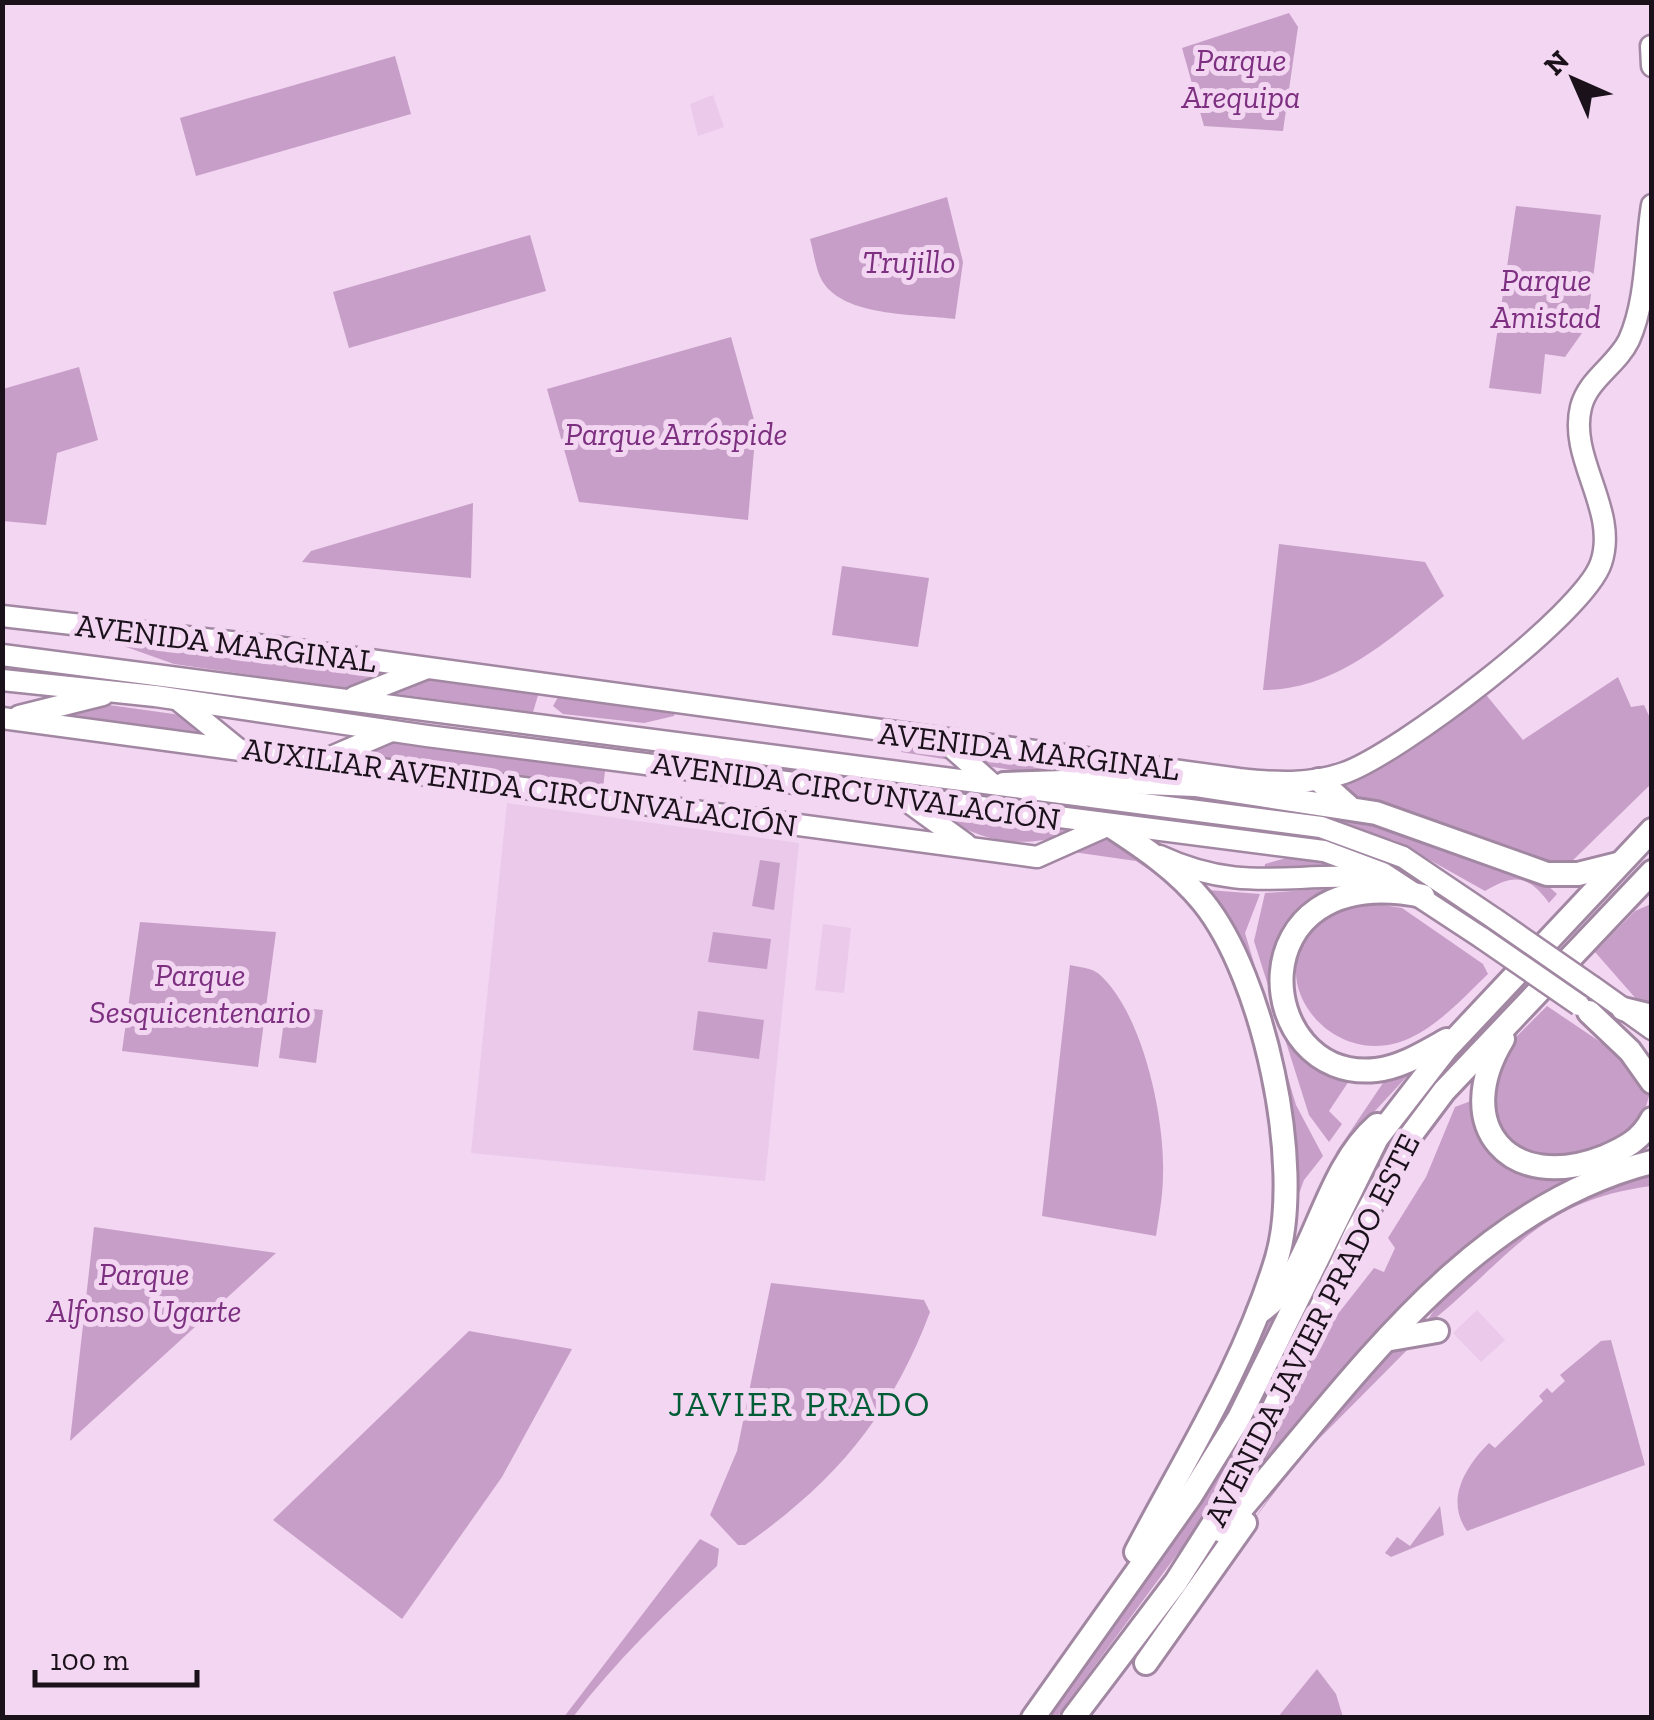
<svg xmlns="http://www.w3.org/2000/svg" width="1654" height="1720" viewBox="0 0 1654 1720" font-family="'Zilla Slab',serif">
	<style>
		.built { fill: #eac9ea }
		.green { fill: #c79ec7 }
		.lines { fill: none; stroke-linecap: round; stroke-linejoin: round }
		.major-casing { stroke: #a187a1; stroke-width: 25 }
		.highway-casing { stroke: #a187a1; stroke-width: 28 }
		.major { stroke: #fff; stroke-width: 20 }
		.highway { stroke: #fff; stroke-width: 22 }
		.major-bridge-casing { stroke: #a187a1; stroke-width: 25; stroke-linecap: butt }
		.major-bridge { stroke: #fff; stroke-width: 20 }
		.labels { text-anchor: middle; stroke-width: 10; stroke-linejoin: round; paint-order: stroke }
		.park-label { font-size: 32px; font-style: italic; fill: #7d2f80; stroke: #f2d6f2 }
		.street-label { font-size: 32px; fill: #1b111b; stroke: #f2d6f2 }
		.neighbourhood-label { font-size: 35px; letter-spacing: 2.5px; fill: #005c35; stroke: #f2d6f2 }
	</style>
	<rect width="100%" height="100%" fill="#f2d6f2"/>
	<g class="built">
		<path d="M713,95l11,32 -26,9 -8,-32z"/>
		<path d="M507,803l292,40 -34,338 -294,-28z"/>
		<path d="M823,924l28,4 -7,65 -29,-3z"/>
		<path d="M1477,1310l28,30 -24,22 -28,-29z"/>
	</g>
	<g class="green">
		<path d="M1289,13l9,14 -15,104 -79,-5 -22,-78z"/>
		<path d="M395,56l16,58 -215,62 -16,-58z"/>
		<path d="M947,197l16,65 -8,57c-37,-5 -106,-2 -130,-34 -9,-11 -11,-32 -15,-46z"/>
		<path d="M1516,206l85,9 -14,111 -22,31 -20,-3 -4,40 -52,-6z"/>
		<path d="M530,235l16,56 -197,57 -16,-56z"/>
		<path d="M731,337l25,90 -8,93 -169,-18 -32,-113z"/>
		<path d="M79,367l19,73 -41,13 -11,72 -43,-4v-132z"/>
		<path d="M473,503l-2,75 -169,-16 9,-11z"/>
		<path d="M1279,544l146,18 19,34c-54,42 -107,94 -181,94z"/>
		<path d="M842,566l87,12 -11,69 -86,-12z"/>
		<path d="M116,636l288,34 -50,20 -180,-26 -59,-21z"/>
		<path d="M415,676l124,16 -6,20 -152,-20z"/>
		<path d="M1618,677l13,30 13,-2 7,15v64l-83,81 -22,-1 -107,-42 -120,-27 77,-38 87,-66 40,49z"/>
		<path d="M561,692l115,15 -2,9 -30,7 -81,-9 -10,-8z"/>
		<path d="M80,701l108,15 37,23 -190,-25z"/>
		<path d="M390,741l216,23 -3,23 -255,-33z"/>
		<path d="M907,743l253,32 -112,1 -147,-24z"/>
		<path d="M930,809l155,20c-62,22 -100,16 -155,-20z"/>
		<path d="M1324,811l22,3 200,70 11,10 -8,9c-21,-29 -36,-29 -64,-12l-89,-50 -73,-21z"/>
		<path d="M1099,838l31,8 46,42 -40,-27 -77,-11z"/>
		<path d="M1294,856l18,1 37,13 -86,7 2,-13z"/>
		<path d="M760,860l20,3 -6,47 -22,-4z"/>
		<path d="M1333,888l-42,31 -14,30 -1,42 43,74 30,16 -20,30 13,13 -13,18 -20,-27 -55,-174 11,-48z"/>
		<path d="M1208,890l52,4 -15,39 51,172 27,51 -19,24 -7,19 -5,-13 -4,-70z"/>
		<path d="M1365,902l37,6 81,56 5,10c-24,23 -48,50 -78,64 -79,37 -156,-64 -88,-118 12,-9 30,-13 43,-18z"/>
		<path d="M1651,904v106l-13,-9 -43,-49 40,-41z"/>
		<path d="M140,922l136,10 -18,135 -136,-16z"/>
		<path d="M713,932l58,7 -4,30 -59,-7z"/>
		<path d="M1070,965c9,2 22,3 29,9 44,39 66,144 64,201 0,20 -4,41 -7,61l-114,-20z"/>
		<path d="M286,1006l37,4 -7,53 -37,-5z"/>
		<path d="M1547,1006l89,60 13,30 -10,34 -73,34 -51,-15 -17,-20 -8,-31 12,-47z"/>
		<path d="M698,1011l66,9 -5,39 -66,-9z"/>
		<path d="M1412,1071l-77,83 48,-71z"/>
		<path d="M1471,1101l70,76 22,1 3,7c-128,59 -226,182 -308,294l-6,-4 67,-137 55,-70 10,4 11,-24 -7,-10 38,-61 29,-70z"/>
		<path d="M1651,1171v15c-117,15 -144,77 -228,142 27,-49 87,-101 139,-124 29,-13 60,-22 89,-33z"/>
		<path d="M94,1227l182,26 -206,188z"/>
		<path d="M771,1283l153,17 6,12c-39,104 -95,170 -185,233h-7l-28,-30 27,-64z"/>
		<path d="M1283,1306l-38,80 -66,113 84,-177z"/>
		<path d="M469,1331l103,18 -70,128 -100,142 -129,-99z"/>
		<path d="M1611,1340l34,125 -178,66c-22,-31 -2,-64 22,-88l6,5 48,-47 -4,-5 8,-8 5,5 13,-12 -5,-6 41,-34z"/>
		<path d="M1415,1342l-113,114 -52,69 58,-83 84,-94z"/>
		<path d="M1239,1440l10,4 -57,90 -135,183 -14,1 149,-204z"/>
		<path d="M1440,1506l4,29 -53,22 -6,-4 12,-16 13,9z"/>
		<path d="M700,1539l19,10 -2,17c-52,47 -101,95 -144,151h-9z"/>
		<path d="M1317,1669l19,25 7,23h-65z"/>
	</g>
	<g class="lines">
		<defs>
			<g id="major">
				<path d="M1651,46l1,20"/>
				<path d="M2,616l273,31 964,132c36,4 71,6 105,-6 53,-18 240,-159 257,-210 18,-53 -33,-104 -20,-156 7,-28 36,-42 48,-67 18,-40 16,-92 23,-135"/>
				<path d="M2,655l1319,172 82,30 92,62"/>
				<path d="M2,680l153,16 272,40 897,115 59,22 99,65"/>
				<path d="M354,697l71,-28"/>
				<path d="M178,700l59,48"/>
				<path d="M19,716l84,-21"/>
				<path d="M2,718l1035,139 72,-32"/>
				<path d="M943,740l46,41"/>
				<path d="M324,760l65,-28"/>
				<path d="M904,799l62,45"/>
				<path d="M1160,856c88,41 140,12 226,24"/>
				<path d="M1593,987l59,42"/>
			</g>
			<g id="highway">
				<path d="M1319,780l30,27"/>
				<path d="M1004,784l92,-3 99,4 181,28 171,61h31l40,-10"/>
				<path d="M1109,825c34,22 68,45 94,77 61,75 101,263 74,356 -31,104 -91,199 -141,294"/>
				<path d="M1423,896c-190,-38 -171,187 -47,174 26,-3 49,-18 71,-30"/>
				<path d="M1623,1009l29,7"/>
				<path d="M1589,1012l41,39 22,31"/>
				<path d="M1503,1039c-53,87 7,155 101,118 21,-9 37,-17 48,-38"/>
				<path d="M1258,1313c55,-34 62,-139 119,-188"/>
				<path d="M1391,1339l46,-8"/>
				<path d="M1222,1531c123,-138 239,-321 430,-369"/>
				<path d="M1146,1663l99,-140"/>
				<path d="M1033,1718l157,-221 49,-79 138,-280 69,-89 206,-219"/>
				<path d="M1073,1718l103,-136 60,-94 121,-257 48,-88 39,-52 208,-219"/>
			</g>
		</defs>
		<use href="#major" class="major-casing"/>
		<use href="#highway" class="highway-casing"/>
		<use href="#major" class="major"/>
		<use href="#highway" class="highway"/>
		<defs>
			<g id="major-bridge">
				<path d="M1495,919l98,68"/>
				<path d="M1482,938l97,67"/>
			</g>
		</defs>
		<use href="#major-bridge" class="major-bridge-casing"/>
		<use href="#major-bridge" class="major-bridge"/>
	</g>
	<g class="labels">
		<g class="park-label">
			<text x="1241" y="71">Parque<tspan x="1241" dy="37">Arequipa</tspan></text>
			<text x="909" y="273">Trujillo</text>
			<text x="1546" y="291">Parque<tspan x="1546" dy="37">Amistad</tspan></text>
			<text x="676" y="445">Parque Arróspide</text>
			<text x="200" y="986">Parque<tspan x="200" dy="37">Sesquicentenario</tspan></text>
			<text x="144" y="1285">Parque<tspan x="144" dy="37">Alfonso Ugarte</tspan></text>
		</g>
		<g class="street-label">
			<text transform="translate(226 643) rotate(7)" y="11">AVENIDA MARGINAL</text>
			<text transform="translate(1029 751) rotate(7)" y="11">AVENIDA MARGINAL</text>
			<text transform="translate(520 787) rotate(8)" y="11">AUXILIAR AVENIDA CIRCUNVALACIÓN</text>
			<text transform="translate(856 791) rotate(8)" y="11">AVENIDA CIRCUNVALACIÓN</text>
			<text transform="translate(1312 1330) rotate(-63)" y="11">AVENIDA JAVIER PRADO ESTE</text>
		</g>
		<g class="neighbourhood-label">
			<text x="800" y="1416">JAVIER PRADO</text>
		</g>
	</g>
	<rect width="1654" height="1720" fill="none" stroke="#1b111b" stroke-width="10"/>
	<g transform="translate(1574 80) rotate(315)" stroke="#f2d6f2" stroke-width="8" paint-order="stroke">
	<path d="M0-8L18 38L0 25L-18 38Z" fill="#1b111b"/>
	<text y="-15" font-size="28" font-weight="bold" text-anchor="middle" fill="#1b111b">N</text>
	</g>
	<path d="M35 1670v15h162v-15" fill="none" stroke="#1b111b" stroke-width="5"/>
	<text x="50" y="1670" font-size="30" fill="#1b111b" stroke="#f2d6f2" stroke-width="8" paint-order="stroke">100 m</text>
</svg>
